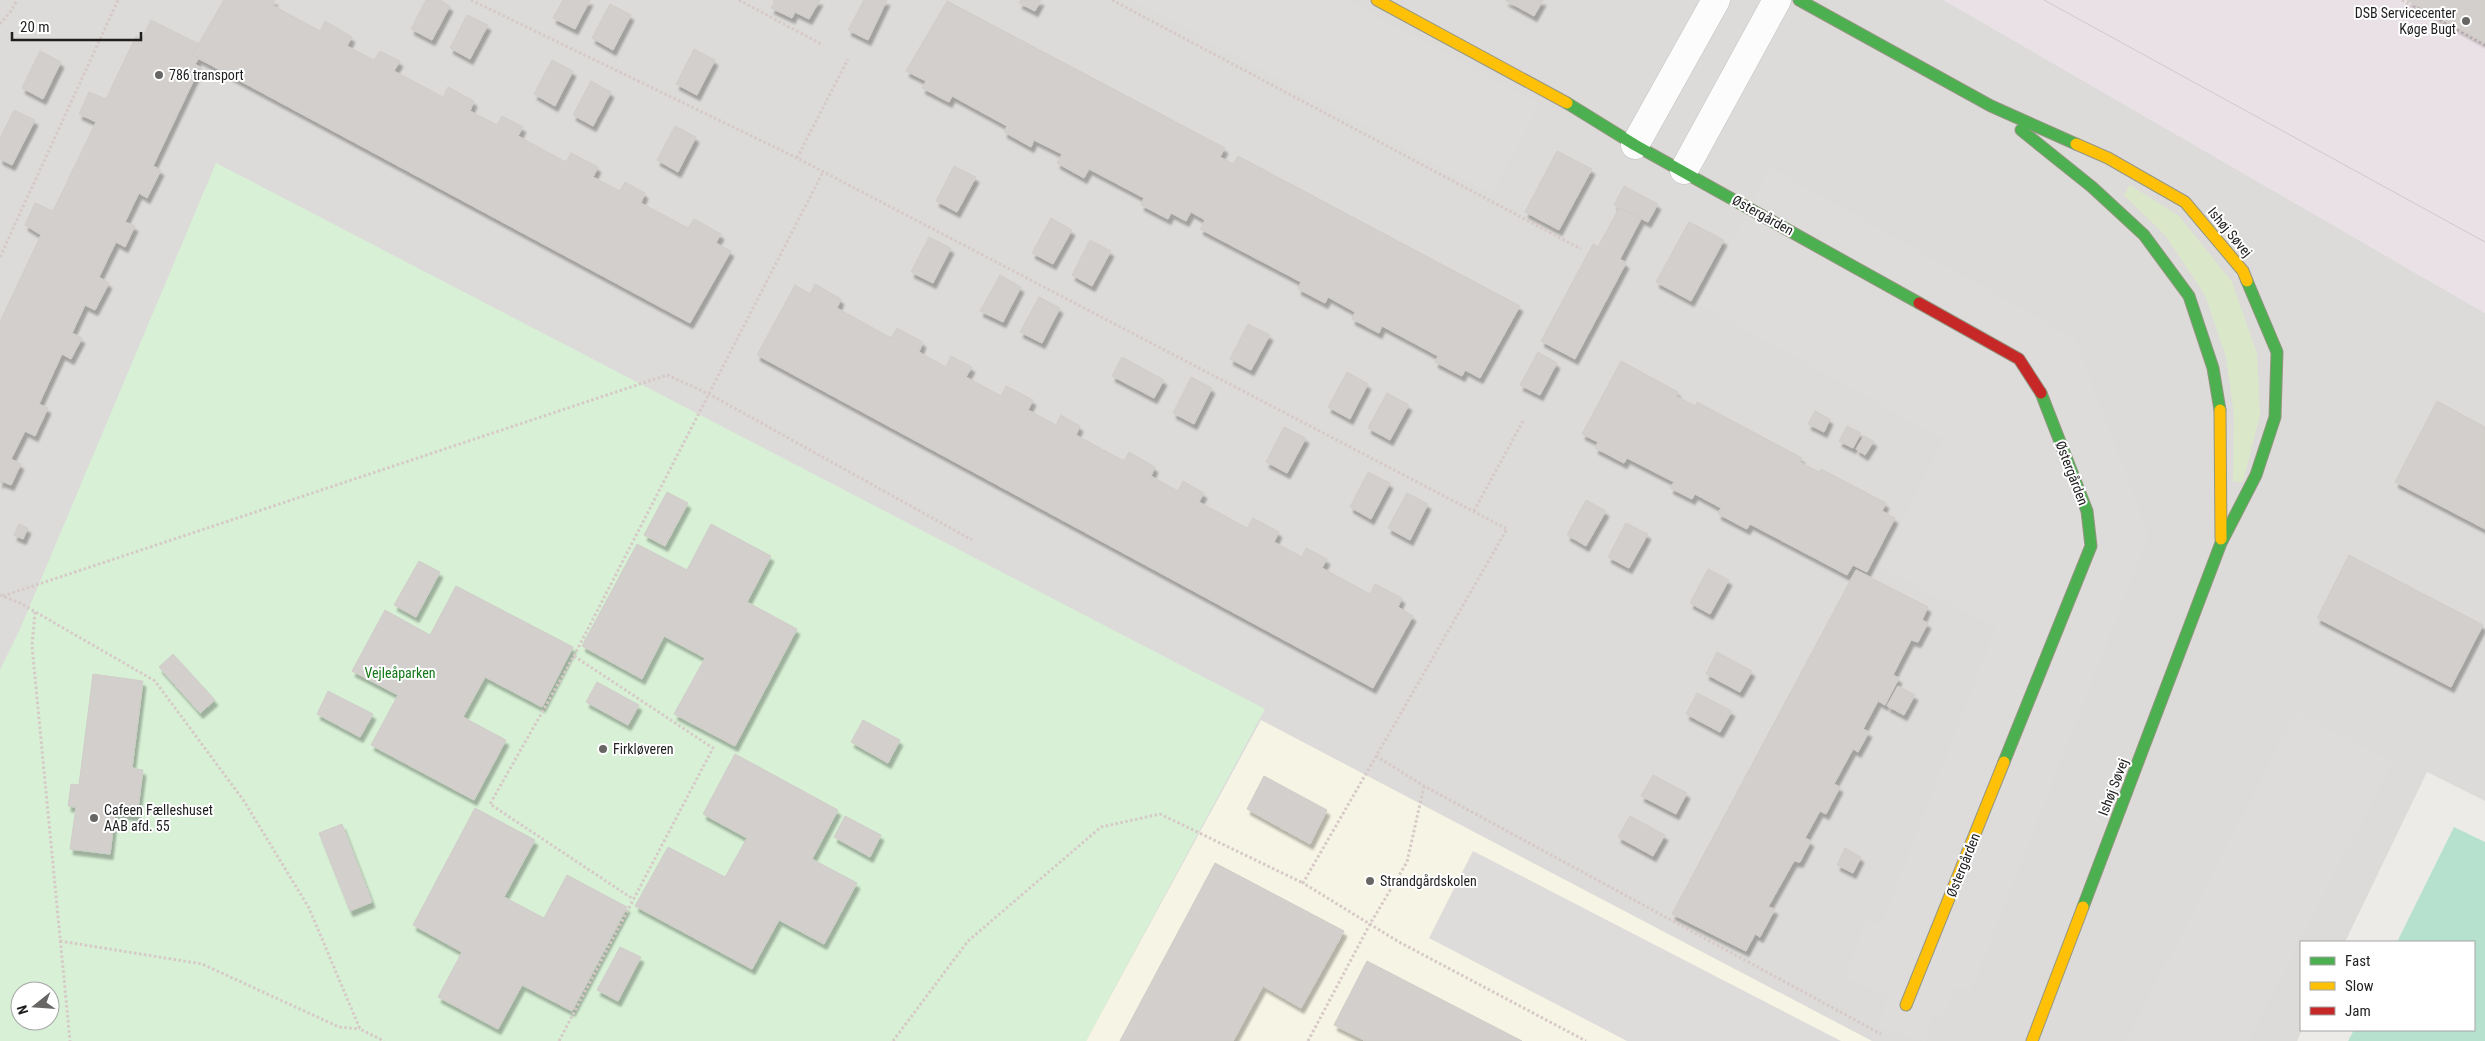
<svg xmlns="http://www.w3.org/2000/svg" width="2485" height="1041" viewBox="0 0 2485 1041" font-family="'Roboto Condensed',sans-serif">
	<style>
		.residential { fill: #dcdbd9; fill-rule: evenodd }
		.industrial { fill: #eae1e6 }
		.education { fill: #f6f4e4 }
		.grass { fill: #dae8c9 }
		.park { fill: #d8f1d6; fill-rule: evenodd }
		.pitch { fill: #b6e1ce }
		.parking { fill: #dddcdb }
		.building { fill: #d2cfcc; stroke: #d0cdc9; filter: url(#shadow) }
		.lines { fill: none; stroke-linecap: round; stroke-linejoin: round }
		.street-casing { stroke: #c4c3c2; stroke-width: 29 }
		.fast-casing { stroke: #959681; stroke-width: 13 }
		.slow-casing { stroke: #959681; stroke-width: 13 }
		.jam-casing { stroke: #959681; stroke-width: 13 }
		.path { stroke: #d6c9c7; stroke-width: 3; stroke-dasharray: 2.5 2.5; stroke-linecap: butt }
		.street { stroke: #fcfcfc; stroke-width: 28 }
		.fast { stroke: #4caf50; stroke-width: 11 }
		.slow { stroke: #ffc107; stroke-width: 11 }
		.jam { stroke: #c62828; stroke-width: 11 }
		.tram { stroke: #cbcbca; stroke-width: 1 }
		.poi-dot { fill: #676665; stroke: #fff; stroke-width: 2 }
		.labels { text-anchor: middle; stroke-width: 4; stroke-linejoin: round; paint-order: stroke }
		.poi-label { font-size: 14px; fill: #1f1f1f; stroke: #fff; text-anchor: start }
		.street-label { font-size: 14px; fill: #1f1f1f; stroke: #fff }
		.park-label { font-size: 14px; fill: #137718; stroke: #fff }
	</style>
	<defs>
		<filter id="shadow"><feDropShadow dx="3" dy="5.5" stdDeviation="1" flood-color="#0004"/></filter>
	</defs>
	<rect width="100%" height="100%" fill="#edebe8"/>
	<path class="residential" d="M0,0h1944l541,313v488l-58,-29 -82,170h-44l1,88 -5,11h-2297zM20,991h30v30h-30z"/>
	<path class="industrial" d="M1944,0h541v313l-538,-311z"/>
	<path class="education" d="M1261,720l611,321h-786z"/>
	<path class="grass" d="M2130,185l49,31 53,66 25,72 3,61 -17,67h-10l1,-66 -8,-59 -21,-62 -40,-60 -41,-40z"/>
	<path class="park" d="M216,163l1049,546 -179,332h-1086v-371l21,-43zM20,991h30v30h-30z"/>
	<path class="pitch" d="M2454,827l31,15v199h-137l6,-11h120v-88h-77z"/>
	<g class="parking">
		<path d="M1133,0h214l193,104 -49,90z"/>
		<path d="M1771,168l304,171 74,196 -178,456 -16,-3 -11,28 -11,-2 -8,27 -47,-14 10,-32 -44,-17 22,-57 16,2 114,-296 -117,-60 64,-128 -246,-136z"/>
		<path d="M2296,712l97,49 -145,280h-122z"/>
		<path d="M1473,851l368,190h-214l-198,-103z"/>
	</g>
	<g class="building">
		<path d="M224,0h51l-3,5 48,26 5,-10 27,16 -5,9 27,14 6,-9 20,10 -6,10 49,26 5,-10 26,14 -4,10 27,14 5,-9 21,11 -5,9 48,26 5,-9 27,14 -5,10 27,14 5,-9 20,11 -4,10 47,25 6,-9 27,15 -5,9 15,8 -41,72 -498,-268z"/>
		<path d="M426,0h14l10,6 -18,34 -21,-11z"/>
		<path d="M563,0h27l-15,29 -22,-11z"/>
		<path d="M773,0h47l-11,19 -14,-7 -3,6 -21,-10 4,-7z"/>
		<path d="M864,0h23l-19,40 -20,-10z"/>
		<path d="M1021,0h20l-6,11 -16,-8z"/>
		<path d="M1505,0h38l-9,16z"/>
		<path d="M2407,0h78v43z"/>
		<path d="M947,1l278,147 -5,9 13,7 5,-8 282,150 -40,72 -15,-8 -3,6 -27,-14 3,-6 -56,-30 -3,7 -27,-14 3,-7 -27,-15 -3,6 -27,-14 3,-7 -101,-53 5,-9 -14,-8 -5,9 -15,-8 -3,6 -27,-14 3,-7 -55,-29 -5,9 -27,-15 5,-9 -28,-14 -3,7 -27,-15 3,-6 -55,-30 -3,6 -27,-14 4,-7 -20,-10z"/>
		<path d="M610,4l21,11 -18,35 -21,-12z"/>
		<path d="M467,15l21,10 -18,34 -20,-11z"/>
		<path d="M151,20l48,24 -7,11 7,3 -4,6 5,3 -47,99 8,4 -14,28 -8,-5 -14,29 10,4 -10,21 -9,-5 -17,35 10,6 -14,27 -10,-5 -13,28 10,5 -11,21 -9,-5 -23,50 9,4 -13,28 -10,-5 -14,28 10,5 -10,21 -10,-4 -1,2v-161l41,-87 -16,-10 10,-22 18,8 43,-89 -17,-8 10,-22 17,7 30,-63 6,3z"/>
		<path d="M694,49l21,11 -18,35 -21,-11z"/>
		<path d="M40,51l21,11 -18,37 -21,-11z"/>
		<path d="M552,60l21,11 -18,35 -21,-12z"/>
		<path d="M591,81l20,11 -18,34 -20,-11z"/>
		<path d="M14,110l21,10 -23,45 -12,-6v-21z"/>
		<path d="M675,126l21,11 -18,35 -21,-12z"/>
		<path d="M1557,151l35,18 -33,61 -34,-18z"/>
		<path d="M954,166l22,11 -19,35 -21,-11z"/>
		<path d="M1624,186l34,18 -10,18 -34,-17z"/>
		<path d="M1619,208l22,11 -21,40 6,4 -51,96 -34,-18 52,-97 5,3z"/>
		<path d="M1051,218l21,12 -19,34 -21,-11z"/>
		<path d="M1689,222l35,18 -33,61 -35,-19z"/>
		<path d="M929,237l22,11 -18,35 -22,-11z"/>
		<path d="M1090,240l21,11 -19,35 -20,-11z"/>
		<path d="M1000,275l21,12 -18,35 -23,-11z"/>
		<path d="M815,284l26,15 -4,9 54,30 6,-10 26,14 -4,10 27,15 5,-11 21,11 -6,10 35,19 5,-10 27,14 -5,10 28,15 5,-10 19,11 -4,9 48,26 5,-9 26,15 -4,9 27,15 5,-10 21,12 -5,9 48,26 6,-10 26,14 -5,10 28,15 4,-9 21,11 -5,9 48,26 5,-10 27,14 -4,9 15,9 -40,72 -616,-333 38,-70 15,9z"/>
		<path d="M1039,297l21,11 -18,35 -22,-11z"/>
		<path d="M1248,324l22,11 -19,35 -21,-11z"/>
		<path d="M1538,352l19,11 -17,32 -20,-10z"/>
		<path d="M1122,357l42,23 -10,18 -42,-22z"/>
		<path d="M1621,361l57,31 -2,4 20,10 1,-4 105,56 -2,4 19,10 2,-3 65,34 -4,8 13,7 -28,54 -14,-7 -6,10 -97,-51 -3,5 -29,-15 3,-6 -26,-14 -3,5 -22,-11 4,-6 -47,-24 -3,5 -29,-15 3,-6 -16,-8z"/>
		<path d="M1347,372l21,12 -18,35 -22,-12z"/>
		<path d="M1191,377l21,11 -18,36 -21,-11z"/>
		<path d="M1387,393l22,12 -19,35 -22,-12z"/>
		<path d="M2437,401l48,26v102l-90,-47z"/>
		<path d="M1815,411l15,8 -6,13 -16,-8z"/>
		<path d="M1847,426l14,7 -8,15 -14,-7z"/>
		<path d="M1284,427l22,11 -19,35 -21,-11z"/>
		<path d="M1864,436l10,5 -9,14 -9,-6z"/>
		<path d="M1368,472l22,11 -19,36 -21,-12z"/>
		<path d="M667,492l21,11 -23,43 -21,-11z"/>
		<path d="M1407,493l21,11 -18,36 -22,-12z"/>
		<path d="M1586,500l20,11 -20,35 -19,-11z"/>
		<path d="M1626,523l22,11 -19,34 -21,-11z"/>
		<path d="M19,524l9,4 -5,11 -9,-4z"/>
		<path d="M711,524l60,32 -24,46 50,27 -62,117 -61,-32 31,-56 -41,-22 -22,43 -60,-33 55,-102 50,26z"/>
		<path d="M2349,555l134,70 -32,62 -134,-69z"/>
		<path d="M419,561l21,11 -24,45 -22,-12z"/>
		<path d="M1708,569l21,11 -19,34 -20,-11z"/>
		<path d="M1856,570l72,37 -6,13 6,3 -10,19 -7,-2 -18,35 6,3 -14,27 -7,-4 -15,28 6,3 -11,20 -5,-3 -19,35 6,3 -14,27 -6,-3 -15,27 6,3 -11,21 -6,-1 -26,46 7,2 -15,28 -5,-3 -9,17 -74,-37z"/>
		<path d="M456,586l117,61 -31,60 -57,-30 -22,40 43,23 -32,60 -103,-55 27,-50 -46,-24 33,-61 45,25z"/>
		<path d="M1717,652l35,19 -12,21 -34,-18z"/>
		<path d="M173,654l42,46 -15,13 -41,-46z"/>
		<path d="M93,674l50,7 -11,87 11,2 -6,46 -22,-3 -5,41 -40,-5 6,-42 -8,-1 3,-22 8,1z"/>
		<path d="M597,682l42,23 -11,20 -42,-23z"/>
		<path d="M1898,686l17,9 -11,20 -17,-9z"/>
		<path d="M328,691l45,23 -13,23 -43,-23z"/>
		<path d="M1697,693l35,18 -12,21 -34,-18z"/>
		<path d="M863,720l37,20 -12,23 -37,-21z"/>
		<path d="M735,754l103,56 -26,49 45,24 -33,61 -45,-24 -27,49 -117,-63 33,-59 57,30 22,-39 -44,-24z"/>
		<path d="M1653,775l34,18 -11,21 -35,-18z"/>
		<path d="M1264,776l63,34 -17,34 -63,-35z"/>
		<path d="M475,808l60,32 -31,57 40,21 23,-43 60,32 -55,104 -50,-26 -24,44 -60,-32 24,-45 -49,-27z"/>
		<path d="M845,816l36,19 -11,22 -36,-20z"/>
		<path d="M1630,816l35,19 -12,21 -35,-19z"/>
		<path d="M342,824l30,78 -22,9 -31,-78z"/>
		<path d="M1845,848l16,9 -8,16 -16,-8z"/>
		<path d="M1215,863l129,68 -43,77 -38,-22 -30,55h-113z"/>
		<path d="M620,947l21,10 -23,44 -21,-11z"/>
		<path d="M1367,961l155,80h-156l-32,-16z"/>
	</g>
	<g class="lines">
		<defs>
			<g id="street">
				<path d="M1635,145l81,-145"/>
				<path d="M1684,170l93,-170"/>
			</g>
			<g id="fast">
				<path d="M1799,0l192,106 85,38"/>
				<path d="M1567,103l68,42 284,158"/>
				<path d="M2021,130l71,57 52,48 45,61 24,72 7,42"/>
				<path d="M2004,762l87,-216 -4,-35 -46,-118"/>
				<path d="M2083,907l138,-364 35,-68 19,-58 2,-65 -30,-71"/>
			</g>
			<g id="slow">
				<path d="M1377,0l190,103"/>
				<path d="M2076,144l32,14 77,44 58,69 4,10"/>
				<path d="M2220,410l1,129"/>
				<path d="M1906,1005l98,-243"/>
				<path d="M2032,1041l51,-134"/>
			</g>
			<path id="jam" d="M1919,303l100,56 22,34"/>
		</defs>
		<use href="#street" class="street-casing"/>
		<use href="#fast" class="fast-casing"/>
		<use href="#slow" class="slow-casing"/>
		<use href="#jam" class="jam-casing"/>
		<g class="path">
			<path d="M471,0l326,158 710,371 -204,354 96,59 187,99"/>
			<path d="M739,0l84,45"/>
			<path d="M1112,0l469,249"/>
			<path d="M2402,0l83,45"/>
			<path d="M0,24l11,-13 6,-11"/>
			<path d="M797,158l51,-99"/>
			<path d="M0,257l118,-257"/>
			<path d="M1474,511l49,-90"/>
			<path d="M0,595l20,8 135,78 89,120 65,107 51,121 24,12"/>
			<path d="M3,596l664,-221 42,19 263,146"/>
			<path d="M35,612l-3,34 38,395"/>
			<path d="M574,656l249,-484"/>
			<path d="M1376,756l48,30 457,248"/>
			<path d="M60,941l142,23 137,63 21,2"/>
			<path d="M559,1041l154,-293 -139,-92 -84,148 143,95"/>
			<path d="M893,1041l75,-100 133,-114 59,-13 143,69"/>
			<path d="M1308,1041l62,-117 37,-62 17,-76"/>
		</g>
		<use href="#street" class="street"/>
		<use href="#fast" class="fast"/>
		<use href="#slow" class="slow"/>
		<use href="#jam" class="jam"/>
		<path class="tram" d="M2044,0l441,242"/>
	</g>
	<g class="poi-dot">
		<circle cx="2466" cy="21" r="5"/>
		<circle cx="159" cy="75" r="5"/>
		<circle cx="603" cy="749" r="5"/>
		<circle cx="94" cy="818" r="5"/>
		<circle cx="1370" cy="881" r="5"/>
	</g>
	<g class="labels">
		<g class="poi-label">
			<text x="2456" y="18" text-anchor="end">DSB Servicecenter<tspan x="2456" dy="16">Køge Bugt</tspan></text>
			<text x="169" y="80">786 transport</text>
			<text x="613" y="754">Firkløveren</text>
			<text x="104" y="815">Cafeen Fælleshuset<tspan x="104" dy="16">AAB afd. 55</tspan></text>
			<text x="1380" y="886">Strandgårdskolen</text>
		</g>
		<g class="street-label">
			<text transform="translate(1763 215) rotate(29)" y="5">Østergården</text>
			<text transform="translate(2230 232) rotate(50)" y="5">Ishøj Søvej</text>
			<text transform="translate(2072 473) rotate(69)" y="5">Østergården</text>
			<text transform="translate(2113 787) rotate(-69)" y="5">Ishøj Søvej</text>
			<text transform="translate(1963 865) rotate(-68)" y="5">Østergården</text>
		</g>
		<g class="park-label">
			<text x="400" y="678">Vejleåparken</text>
		</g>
	</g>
	<rect x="2300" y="941" width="175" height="90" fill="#ffffff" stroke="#a5a5a5"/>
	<rect x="2310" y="957" width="25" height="8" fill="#4caf50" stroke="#a5a5a5"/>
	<text x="2345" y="966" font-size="15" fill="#1f1f1f">Fast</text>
	<rect x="2310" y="982" width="25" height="8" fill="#ffc107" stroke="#a5a5a5"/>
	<text x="2345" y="991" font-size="15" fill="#1f1f1f">Slow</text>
	<rect x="2310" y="1007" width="25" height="8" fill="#c62828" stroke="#a5a5a5"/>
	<text x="2345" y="1016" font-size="15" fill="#1f1f1f">Jam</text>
	<g transform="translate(35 1006) rotate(253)"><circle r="24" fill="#ffffff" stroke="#a5a5a5"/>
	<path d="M0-4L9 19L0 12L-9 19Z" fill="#676665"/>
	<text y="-8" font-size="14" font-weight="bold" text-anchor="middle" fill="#1f1f1f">N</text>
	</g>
	<path d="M12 32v8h129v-8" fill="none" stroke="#1f1f1f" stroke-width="2.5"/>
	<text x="20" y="32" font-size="15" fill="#1f1f1f" stroke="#ffffff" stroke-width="4" paint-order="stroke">20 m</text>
</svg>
